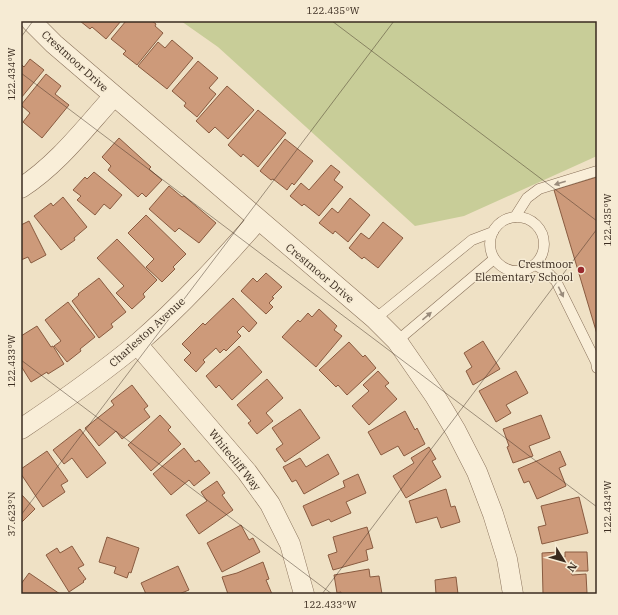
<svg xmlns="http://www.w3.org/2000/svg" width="618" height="615" viewBox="0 0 618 615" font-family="'IBM Plex Serif',serif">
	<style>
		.green { fill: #c8cd98 }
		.building { fill: #cd9a7a; stroke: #895b40 }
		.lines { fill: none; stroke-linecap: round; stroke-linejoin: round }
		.service-casing { stroke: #8a725b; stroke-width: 11 }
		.minor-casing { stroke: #8a725b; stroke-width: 21 }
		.service { stroke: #f9eed8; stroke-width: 10 }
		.minor { stroke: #f9eed8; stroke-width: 20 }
		.oneway { fill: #9a8c7c }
		.ticks { fill: none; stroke: #3a2b1f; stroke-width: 1; stroke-opacity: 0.45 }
		.poi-dot { fill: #992a2e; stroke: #f6ebd4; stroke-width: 1.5 }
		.labels { text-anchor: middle; stroke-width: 3; stroke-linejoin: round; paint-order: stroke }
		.street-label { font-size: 11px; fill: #3a2b1f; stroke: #f6ebd4 }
		.poi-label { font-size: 11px; fill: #3a2b1f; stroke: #f6ebd4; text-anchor: end }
		.neatline { fill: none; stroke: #3a2b1f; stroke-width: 1.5 }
		.ticks-label { font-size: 10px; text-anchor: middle; fill: #3a2b1f }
	</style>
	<rect width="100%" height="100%" fill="#efe1c5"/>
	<path class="green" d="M181,21h416v135l-133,60 -49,10 -197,-179z"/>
	<g class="building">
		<path d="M80,21h41l-15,18 -14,-12 -2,2z"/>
		<path d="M126,21h26l4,3 -1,2 8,7 -26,32 -14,-11 3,-3 -15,-12z"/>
		<path d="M172,40l21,18 -26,31 -29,-23 20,-24 7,6z"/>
		<path d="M30,59l14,11 -23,28v-34l3,3z"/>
		<path d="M198,61l20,17 -9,10 7,6 -19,23 -13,-11 2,-3 -14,-12z"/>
		<path d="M46,74l15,12 -6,8 14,11 -27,33 -19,-16 7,-9 -9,-8z"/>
		<path d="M227,86l27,24 -26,29 -13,-12 -6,6 -13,-12z"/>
		<path d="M258,110l28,23 -28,34 -15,-13 -2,3 -13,-12z"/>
		<path d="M119,138l32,29 -2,2 13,11 -16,17 -4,-4 -4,4 -30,-27 3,-4 -9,-9z"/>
		<path d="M285,139l28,22 -19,24 -2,-2 -5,7 -14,-11 -2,1 -11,-9z"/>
		<path d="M331,165l9,7 -6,8 9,7 -24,29 -15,-12 -2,2 -12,-10 11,-13 8,7z"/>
		<path d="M94,172l28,23 -12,14 -6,-5 -9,11 -18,-15 4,-4 -8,-6 12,-13 2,2z"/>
		<path d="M597,177v157l-43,-144z"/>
		<path d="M169,186l13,11 2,-1 32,27 -17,20 -20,-15 -4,4 -26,-23z"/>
		<path d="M63,197l24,30 -13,11 1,2 -14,10 -27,-34 17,-13 2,3z"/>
		<path d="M350,198l20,17 -22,27 -13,-11 -2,3 -14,-11 13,-15 6,5z"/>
		<path d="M146,215l40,39 -13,13 2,2 -13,13 -16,-15 8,-8 -26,-26z"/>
		<path d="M29,221l17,34 -15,8 -3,-6 -7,3v-35z"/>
		<path d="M383,222l20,16 -25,30 -14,-11 -2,2 -13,-11 12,-15 8,6z"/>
		<path d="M117,239l40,41 -14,14 2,3 -13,12 -16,-16 8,-7 -27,-28z"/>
		<path d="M266,273l16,14 -10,10 2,1 -5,5 4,4 -7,7 -25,-23 12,-13 4,4z"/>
		<path d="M99,278l27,34 -15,12 2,3 -14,11 -27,-37 7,-6 -1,-1z"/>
		<path d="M233,298l24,25 -8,9 -6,-6 -6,6 4,4 -15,15 -2,-2 -4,4 -4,-5 -13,12 2,2 -9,10 -12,-12 7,-7 -9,-9 21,-21 2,2z"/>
		<path d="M68,302l27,35 -15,12 1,2 -14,11 -13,-16 7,-5 -16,-21z"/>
		<path d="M319,309l18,17 -3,4 8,6 -26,31 -34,-30 16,-17 2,2 8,-9 4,4z"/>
		<path d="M37,326l14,21 2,-1 11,18 -16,10 -1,-2 -16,10 -10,-16v-30z"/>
		<path d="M483,341l17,28 -27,16 -7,-14 6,-4 -8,-14z"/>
		<path d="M349,342l14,15 2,-2 11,13 -29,27 -9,-10 -2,2 -17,-17z"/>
		<path d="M239,346l23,26 -30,28 -13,-15 -3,3 -10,-12z"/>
		<path d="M378,371l11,12 -4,3 12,13 -28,26 -17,-19 17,-15 -6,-6z"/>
		<path d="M516,371l12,22 -22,12 5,8 -15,9 -17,-31z"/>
		<path d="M267,379l16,19 -17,15 7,8 -16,13 -9,-11 3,-2 -14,-16z"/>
		<path d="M132,385l16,21 -4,3 6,8 -28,22 -6,-8 -17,15 -14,-18 29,-23 -3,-4z"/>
		<path d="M300,409l20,29 -35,24 -9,-13 7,-5 -11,-16z"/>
		<path d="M405,411l10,19 2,-2 8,16 -21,12 -6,-10 -17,9 -13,-23z"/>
		<path d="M160,415l11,12 -3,3 13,14 -30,27 -23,-26z"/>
		<path d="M541,415l9,23 -21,8 4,10 -20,7 -6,-16 2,-1 -6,-17z"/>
		<path d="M80,429l26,34 -19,15 -15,-20 -8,6 -11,-14z"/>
		<path d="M429,447l7,12 -4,2 9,16 -35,21 -13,-22 21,-13 -3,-5z"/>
		<path d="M184,448l11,14 4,-2 11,13 -16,13 -5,-6 -18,15 -18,-21z"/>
		<path d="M47,451l21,30 -7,4 4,7 -22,15 -22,-33v-5z"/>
		<path d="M560,451l6,14 -7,3 7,18 -29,13 -8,-18 -5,2 -6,-14z"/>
		<path d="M328,454l11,20 -35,20 -8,-14 -4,2 -9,-15 17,-9 6,9z"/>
		<path d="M358,474l8,19 -20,9 5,11 -20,9 -2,-3 -17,7 -9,-20 42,-19 -2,-6z"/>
		<path d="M217,481l8,12 -3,2 11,15 -34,24 -13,-19 21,-14 -6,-9z"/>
		<path d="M446,489l5,18 4,-1 5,16 -19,6 -4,-11 -21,6 -7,-22z"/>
		<path d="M21,494l14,15 -14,14z"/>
		<path d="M579,497l9,36 -46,11 -4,-17 8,-2 -5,-19z"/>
		<path d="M241,525l8,15 4,-2 7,14 -38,20 -15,-29z"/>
		<path d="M367,527l6,21 -7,2 2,10 -35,10 -5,-15 9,-3 -4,-15z"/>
		<path d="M107,537l32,11 -8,25 -2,-1 -2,6 -13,-5 2,-6 -17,-5z"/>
		<path d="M72,546l12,19 -6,3 8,11 -3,2 1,1 -15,10 -23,-37 11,-7 3,5z"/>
		<path d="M559,552v5h6v-5h22l1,19h-16v4l14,-1 1,19 -44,1 -1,-41z"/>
		<path d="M263,562l6,17 -3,1 6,14h-44l-6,-17 15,-4z"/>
		<path d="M178,566l11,24 -10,4h-33l-5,-11z"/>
		<path d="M369,569l1,8 9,-1 3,18h-41v-2l-4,1 -3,-18z"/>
		<path d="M29,573l31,21h-39v-10z"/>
		<path d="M456,577l2,17h-22l-1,-14z"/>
	</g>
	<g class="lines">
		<defs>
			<g id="service">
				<circle cx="517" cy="244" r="27"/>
				<path d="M515,217l12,-19 12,-9 58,-18"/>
				<path d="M535,265l10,5 11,11 40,81 1,6"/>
				<path d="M375,319l97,-79 21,-8"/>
				<path d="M397,341l97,-82"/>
			</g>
			<g id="minor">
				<path d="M31,21l23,23 321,275 22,22 38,55 21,35 21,41 16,42 14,45 6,35"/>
				<path d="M21,188c38,-25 63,-59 93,-92"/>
				<path d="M137,344l110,128 23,32 20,40 14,50"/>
				<path d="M21,429c40,-27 79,-54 116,-85 44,-38 83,-81 121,-124"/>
			</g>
		</defs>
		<use href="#service" class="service-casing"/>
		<use href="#minor" class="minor-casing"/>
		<use href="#service" class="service"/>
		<use href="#minor" class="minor"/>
	</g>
	<defs><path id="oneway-solid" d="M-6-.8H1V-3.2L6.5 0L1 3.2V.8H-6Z"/></defs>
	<g class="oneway">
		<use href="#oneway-solid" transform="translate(560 183) rotate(163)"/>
		<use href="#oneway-solid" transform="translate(561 292) rotate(64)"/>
		<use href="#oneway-solid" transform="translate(427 316) rotate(-40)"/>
	</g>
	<path class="ticks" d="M332,21l265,200M21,37l12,-16M21,73l576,434M21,360l311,234M21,515l373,-494M322,594l275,-365"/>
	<circle class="poi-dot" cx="581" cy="270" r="4"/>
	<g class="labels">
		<g class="street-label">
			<text transform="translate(75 61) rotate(42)" y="4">Crestmoor Drive</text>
			<text transform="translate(320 273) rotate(40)" y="4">Crestmoor Drive</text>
			<text transform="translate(147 332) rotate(-42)" y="4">Charleston Avenue</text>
			<text transform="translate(235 460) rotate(51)" y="4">Whitecliff Way</text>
		</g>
		<g class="poi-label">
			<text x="573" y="268">Crestmoor<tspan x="573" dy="13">Elementary School</tspan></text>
		</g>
	</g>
	<rect width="618" height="615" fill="none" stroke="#f6ebd4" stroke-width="44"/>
	<g transform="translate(564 561) rotate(127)" stroke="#f6ebd4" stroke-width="3" paint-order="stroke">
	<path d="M0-3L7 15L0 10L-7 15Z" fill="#3a2b1f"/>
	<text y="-6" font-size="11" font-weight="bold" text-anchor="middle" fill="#3a2b1f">N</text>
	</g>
	<rect x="22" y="22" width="574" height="571" class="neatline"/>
	<g class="ticks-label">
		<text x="333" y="14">122.435°W</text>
		<text transform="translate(11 74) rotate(-90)" y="4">122.434°W</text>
		<text transform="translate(607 220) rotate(-90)" y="4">122.435°W</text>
		<text transform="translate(11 361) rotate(-90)" y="4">122.433°W</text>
		<text transform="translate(607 507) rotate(-90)" y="4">122.434°W</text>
		<text transform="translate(11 514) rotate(-90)" y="4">37.623°N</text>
		<text x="330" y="608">122.433°W</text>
	</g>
</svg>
